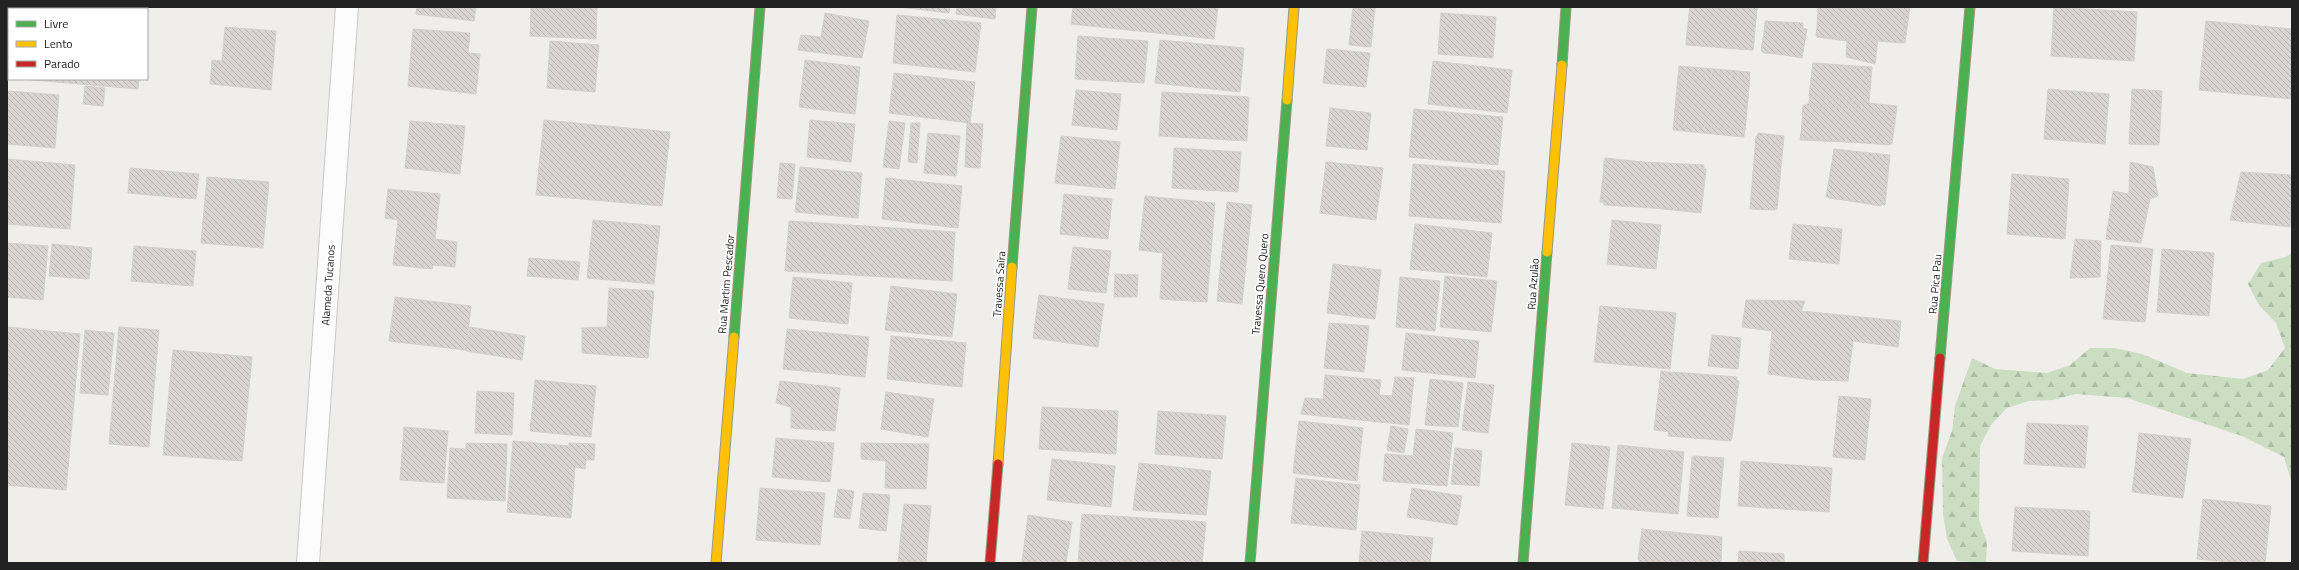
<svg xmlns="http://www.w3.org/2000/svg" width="2299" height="570" viewBox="0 0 2299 570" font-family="'Titillium Web',sans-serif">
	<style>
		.forest { fill: url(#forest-firs) }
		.building { fill: url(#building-back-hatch); stroke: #d3d0cc }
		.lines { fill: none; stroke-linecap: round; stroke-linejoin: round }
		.street-casing { stroke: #c9c8c7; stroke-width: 24 }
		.fast-casing { stroke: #999a82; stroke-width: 11 }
		.slow-casing { stroke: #999a82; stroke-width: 11 }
		.jam-casing { stroke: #999a82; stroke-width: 11 }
		.street { stroke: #fdfcfc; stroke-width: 22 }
		.fast { stroke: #4caf50; stroke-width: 9 }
		.slow { stroke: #ffc107; stroke-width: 9 }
		.jam { stroke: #c62828; stroke-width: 9 }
		.labels { text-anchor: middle; stroke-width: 3.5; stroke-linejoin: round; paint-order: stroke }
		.street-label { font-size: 11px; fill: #222; stroke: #fff }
	</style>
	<defs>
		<pattern id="forest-firs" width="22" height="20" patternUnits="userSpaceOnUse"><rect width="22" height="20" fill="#cbdec1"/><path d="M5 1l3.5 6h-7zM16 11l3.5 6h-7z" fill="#aebea6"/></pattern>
		<pattern id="building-back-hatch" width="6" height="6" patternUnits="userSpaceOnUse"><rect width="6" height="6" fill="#d7d4d2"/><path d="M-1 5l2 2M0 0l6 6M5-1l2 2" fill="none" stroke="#b8b6b4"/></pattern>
	</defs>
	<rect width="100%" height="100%" fill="#f0eeeb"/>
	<path class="forest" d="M2292,253v242l-1,-14 -7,-24 -42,-21 -115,-38 -51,-4 -23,6 -24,1 -22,7 -16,17 -11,21 -1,74 8,22 -1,21 -29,-2 -10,-22 -4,-25 -1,-56 10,-27 3,-25 17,-48 23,11 52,4 23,-8 20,-17h25l27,6 45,19 56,6 25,-9 17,-22 -9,-25 -17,-18 -11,-21 13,-21 24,-6z"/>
	<g class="building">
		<path d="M7,7h121l17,1 -136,1v12h-2z"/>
		<path d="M417,7h59l-2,14 -58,-7z"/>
		<path d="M531,7h66l-1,32 -66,-3z"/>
		<path d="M899,7h51l-1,6z"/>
		<path d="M957,7h39l-1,12 -39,-5z"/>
		<path d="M1073,7h145l-4,32 -143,-15z"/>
		<path d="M1353,7h22l-4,40 -22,-2z"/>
		<path d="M1690,7h67l-4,43 -67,-5z"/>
		<path d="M1690,7h67l-4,43 -67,-6z"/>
		<path d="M1818,7h92l-5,36 -27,-4 -3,25 -29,-7 1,-16 -30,-4z"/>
		<path d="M1819,7h87l-4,36 -86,-7z"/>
		<path d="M2054,7l83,5 -3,49 -83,-5z"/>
		<path d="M825,13l44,8 -7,37 -64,-8 3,-15 20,2z"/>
		<path d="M1441,13l55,4 -3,41 -55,-4z"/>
		<path d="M897,15l84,8 -6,49 -82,-9z"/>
		<path d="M1765,21l38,2 -2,33 -38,-3z"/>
		<path d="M1766,21l41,8 -5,29 -41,-7z"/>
		<path d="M2206,21l86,8v70l-93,-9z"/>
		<path d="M225,27l51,4 -5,59 -61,-6 2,-24 10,1z"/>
		<path d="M413,29l57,4 -2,20 12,1 -4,40 -68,-8z"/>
		<path d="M1078,36l70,5 -4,42 -69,-4z"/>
		<path d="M1160,40l84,8 -4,44 -85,-9z"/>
		<path d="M550,41l49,4 -4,47 -48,-4z"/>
		<path d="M1327,49l43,4 -4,34 -43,-4z"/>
		<rect x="7" y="53" width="2" height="25"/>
		<path d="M805,60l55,7 -5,47 -56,-7z"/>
		<path d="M1433,61l79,9 -5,43 -79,-9z"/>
		<path d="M1813,63l59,4 -3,36 28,3 -5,38 -92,-4 5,-34 4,-3z"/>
		<path d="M1813,63l56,7 -3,32 -57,-6z"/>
		<path d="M1679,66l71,6 -6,65 -71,-7z"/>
		<path d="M1681,71l69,6 -5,53 -69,-6z"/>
		<path d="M894,73l81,9 -5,41 -81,-10z"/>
		<path d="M21,79h118l-1,10z"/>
		<path d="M85,86l20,2 -2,18 -20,-2z"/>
		<path d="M2048,89l61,5 -4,50 -61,-5z"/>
		<path d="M2132,89l30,2 -3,54 -30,-1z"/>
		<path d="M1076,90l45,4 -4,36 -45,-5z"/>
		<path d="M7,91l52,4 -4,53 -48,-4z"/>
		<path d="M1162,92l87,5 -2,44 -88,-5z"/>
		<path d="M1803,105l90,7 -3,33 -89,-7z"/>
		<path d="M1330,108l41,5 -4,37 -41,-4z"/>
		<path d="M1414,109l89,8 -5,48 -89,-8z"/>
		<path d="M544,120l126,12 -8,74 -126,-11z"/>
		<path d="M810,120l45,4 -4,38 -44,-5z"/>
		<path d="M410,121l55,5 -5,48 -55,-6z"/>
		<path d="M889,121l16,2 -6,46 -16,-2z"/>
		<path d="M911,123h9l-3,40 -9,-1z"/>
		<path d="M967,123l16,1 -3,44 -15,-1z"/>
		<path d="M928,133l32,3 -4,40 -32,-3z"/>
		<path d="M1758,133l26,3 -7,73 -25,-2z"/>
		<path d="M1061,136l59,6 -5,47 -60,-6z"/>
		<path d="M1756,136l24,2 -5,72 -25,-1z"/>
		<path d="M1174,148l67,4 -3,40 -66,-4z"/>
		<path d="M1834,149l56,6 -5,50 -56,-7z"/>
		<path d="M1834,150l55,9 -8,47 -55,-9z"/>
		<path d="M1605,158l101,11 -5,44 -101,-11z"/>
		<path d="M7,159l68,6 -5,64 -63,-5z"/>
		<path d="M1604,160l100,5 -3,46 -97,-6z"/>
		<path d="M1326,162l57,6 -7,52 -56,-7z"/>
		<path d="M2130,162l23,5 5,29 -8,3 -9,44 -35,-4 7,-48 16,3z"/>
		<path d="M780,163l15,1 -3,35 -15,-1z"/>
		<path d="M1413,164l92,7 -4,52 -92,-7z"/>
		<path d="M800,167l62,6 -4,45 -63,-6z"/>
		<path d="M130,168l69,6 -3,25 -68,-6z"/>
		<path d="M2241,172l51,3 -2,52 -60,-7z"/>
		<path d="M2012,174l57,5 -4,60 -58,-5z"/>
		<path d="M207,177l62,5 -6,66 -62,-5z"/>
		<path d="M886,178l76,8 -4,42 -76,-9z"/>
		<path d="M388,189l52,5 -5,45 22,3 -2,25 -22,-2 -1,4 -39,-4 5,-45 -13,-2z"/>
		<path d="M1064,194l48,5 -4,40 -48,-5z"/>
		<path d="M1145,196l70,7 -8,99 -47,-3 3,-46 -24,-3z"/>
		<path d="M1227,202l25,3 -10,99 -25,-3z"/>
		<path d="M593,220l67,6 -6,58 -67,-6z"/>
		<path d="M1612,220l49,5 -5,44 -49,-5z"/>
		<path d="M789,221l166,11 -3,49 -167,-10z"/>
		<path d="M1415,224l77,9 -5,44 -77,-8z"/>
		<path d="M1793,224l49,5 -3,35 -50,-5z"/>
		<path d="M2075,239l26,2 -1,36 -30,1z"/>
		<path d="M7,243l41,3 -5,54 -36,-3z"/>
		<path d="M52,244l40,4 -3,31 -40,-3z"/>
		<path d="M2111,245l42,4 -8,73 -42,-3z"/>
		<path d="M134,246l62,5 -3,35 -62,-5z"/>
		<path d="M1073,247l38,4 -5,42 -38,-4z"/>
		<path d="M2162,249l52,4 -5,63 -52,-4z"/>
		<path d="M529,258l51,4 -2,18 -51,-4z"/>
		<path d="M1333,264l48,6 -6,49 -48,-6z"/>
		<path d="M1115,274l23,1 -1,22h-23z"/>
		<path d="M1445,276l52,5 -6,51 -51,-5z"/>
		<path d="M793,277l59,6 -4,41 -59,-6z"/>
		<path d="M1400,277l40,4 -5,50 -39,-4z"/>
		<path d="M891,286l66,8 -5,43 -67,-7z"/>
		<path d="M609,288l45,3 -6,67 -66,-5v-25l25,-1z"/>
		<path d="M1039,295l65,9 -6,43 -65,-9z"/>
		<path d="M395,297l76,9 -5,44 -77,-9z"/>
		<path d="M1746,300l59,1 -4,10 100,10 -3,26 -45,-6 -5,40 -35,-1 -45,-6 4,-43 -30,-4z"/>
		<path d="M1600,306l76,7 -6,56 -76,-7z"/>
		<path d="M1329,323l40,3 -5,46 -40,-4z"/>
		<path d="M7,327l73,7 -14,156 -59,-5z"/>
		<path d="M119,327l40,3 -10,117 -40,-3z"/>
		<path d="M470,327l55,9 -3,24 -56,-9z"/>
		<path d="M787,329l82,8 -4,40 -82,-8z"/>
		<path d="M85,330l29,3 -6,62 -28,-2z"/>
		<path d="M1406,333l73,8 -4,37 -73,-8z"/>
		<path d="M1712,335l29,3 -3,31 -30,-3z"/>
		<path d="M891,336l75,7 -4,44 -75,-8z"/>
		<path d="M173,350l79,7 -10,104 -79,-6z"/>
		<path d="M1661,371l78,10 -7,58 -78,-9z"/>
		<path d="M1673,372l64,5 -6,64 -63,-5z"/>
		<path d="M1325,375l56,5 -2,15 13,1 3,-19 19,1 -5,47 -108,-11 4,-16 18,1z"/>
		<path d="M1430,379l33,4 -5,44 -33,-2z"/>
		<path d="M535,380l61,6 -5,51 -61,-6z"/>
		<path d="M780,381l60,7 -5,43 -44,-3v-21l-15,-4z"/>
		<path d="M1468,382l26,3 -6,48 -26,-3z"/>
		<path d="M477,391l37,2 -2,42 -37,-2z"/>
		<path d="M886,392l48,7 -6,38 -47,-8z"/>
		<path d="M1839,396l32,3 -6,61 -32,-3z"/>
		<path d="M1042,407l76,4 -2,43 -77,-5z"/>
		<path d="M1158,411l68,5 -4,43 -67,-5z"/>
		<path d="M1299,421l64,7 -6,53 -64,-8z"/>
		<path d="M2027,423l61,3 -3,42 -61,-4z"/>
		<path d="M1391,426l17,3 -4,24 -17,-3z"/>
		<path d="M404,427l44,4 -4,52 -44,-3z"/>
		<path d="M1416,429l37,4 -6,53 -64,-5 2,-27 28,2z"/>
		<path d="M2139,433l52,6 -8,59 -51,-6z"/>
		<path d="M776,438l58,5 -4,39 -58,-5z"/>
		<path d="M513,441l56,5v-3l26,1 -1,16h-8l-1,9 -10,-2 -4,51 -64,-6z"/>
		<path d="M466,443l41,1 -2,57 -58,-3 3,-50 16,1z"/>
		<path d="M861,443l68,1 -3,45 -41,-1 1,-27 -25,-2z"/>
		<path d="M1572,443l38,4 -7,62 -38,-4z"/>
		<path d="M1618,445l66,7 -6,62 -66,-6z"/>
		<path d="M1455,448l27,3 -3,35 -28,-2z"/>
		<path d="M1620,448l63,5 -6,58 -63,-5z"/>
		<path d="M1694,456l30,2 -6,59 -29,-2z"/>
		<path d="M1692,457l31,3 -5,58 -31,-2z"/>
		<path d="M1052,459l63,7 -4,41 -64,-7z"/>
		<path d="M1741,461l91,7 -3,44 -91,-6z"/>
		<path d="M1139,463l72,8 -5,44 -73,-5z"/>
		<path d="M1296,478l64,7 -4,45 -65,-7z"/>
		<path d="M760,488l65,5 -5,52 -64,-5z"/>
		<path d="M1412,488l50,8 -5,29 -50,-8z"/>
		<path d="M838,489l16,2 -4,28 -16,-2z"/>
		<path d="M863,493l27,2 -4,36 -27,-3z"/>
		<path d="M2203,499l68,7 -6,57h-28l-40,-4z"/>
		<path d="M904,504l27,2 -5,57h-28z"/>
		<path d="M2015,507l75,4 -2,45 -76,-5z"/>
		<path d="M1082,514l124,8 -4,41h-124z"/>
		<path d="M1028,515l44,7 -6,41 -44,-1z"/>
		<path d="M1642,529l80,8 -1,26h-41l-42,-4z"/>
		<path d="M1362,531l71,7 -3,25h-71z"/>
		<path d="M1643,532l77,5 -2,26 -79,-1z"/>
		<path d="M1739,551l45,3v9h-46z"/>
	</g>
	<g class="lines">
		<defs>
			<path id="street" d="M308,563l39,-556"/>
			<g id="fast">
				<path d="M1562,65l4,-58"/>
				<path d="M1012,267l20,-260"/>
				<path d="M734,337l26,-330"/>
				<path d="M1940,358l30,-351"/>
				<path d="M1250,563l37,-463"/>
				<path d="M1523,563l24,-311"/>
			</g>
			<g id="slow">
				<path d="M1287,100l7,-93"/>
				<path d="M1547,252l15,-187"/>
				<path d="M998,464l14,-197"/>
				<path d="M716,563l18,-226"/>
			</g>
			<g id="jam">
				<path d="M990,563l8,-99"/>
				<path d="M1923,563l17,-205"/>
			</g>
		</defs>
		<use href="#street" class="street-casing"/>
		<use href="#fast" class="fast-casing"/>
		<use href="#slow" class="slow-casing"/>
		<use href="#jam" class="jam-casing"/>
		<use href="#street" class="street"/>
		<use href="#fast" class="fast"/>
		<use href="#slow" class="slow"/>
		<use href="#jam" class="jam"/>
	</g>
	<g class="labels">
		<g class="street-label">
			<text transform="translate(726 284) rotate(-85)" y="4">Rua Martim Pescador</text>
			<text transform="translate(999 284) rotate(-86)" y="4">Travessa Saíra</text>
			<text transform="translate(1260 284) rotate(-85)" y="4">Travessa Quero Quero</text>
			<text transform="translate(1533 284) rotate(-86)" y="4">Rua Azulão</text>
			<text transform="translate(1935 284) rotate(-85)" y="4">Rua Pica Pau</text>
			<text transform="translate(328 285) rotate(-86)" y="4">Alameda Tucanos</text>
		</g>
	</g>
	<rect width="2299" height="570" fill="none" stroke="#222222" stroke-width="16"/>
	<rect x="8" y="8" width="140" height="72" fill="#ffffff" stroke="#a7a7a7"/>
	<rect x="16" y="21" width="20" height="6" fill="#4caf50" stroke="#a7a7a7"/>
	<text x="44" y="28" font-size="12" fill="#222222">Livre</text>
	<rect x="16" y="41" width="20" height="6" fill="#ffc107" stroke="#a7a7a7"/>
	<text x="44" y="48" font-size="12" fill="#222222">Lento</text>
	<rect x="16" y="61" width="20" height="6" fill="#c62828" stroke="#a7a7a7"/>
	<text x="44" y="68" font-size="12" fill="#222222">Parado</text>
</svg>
